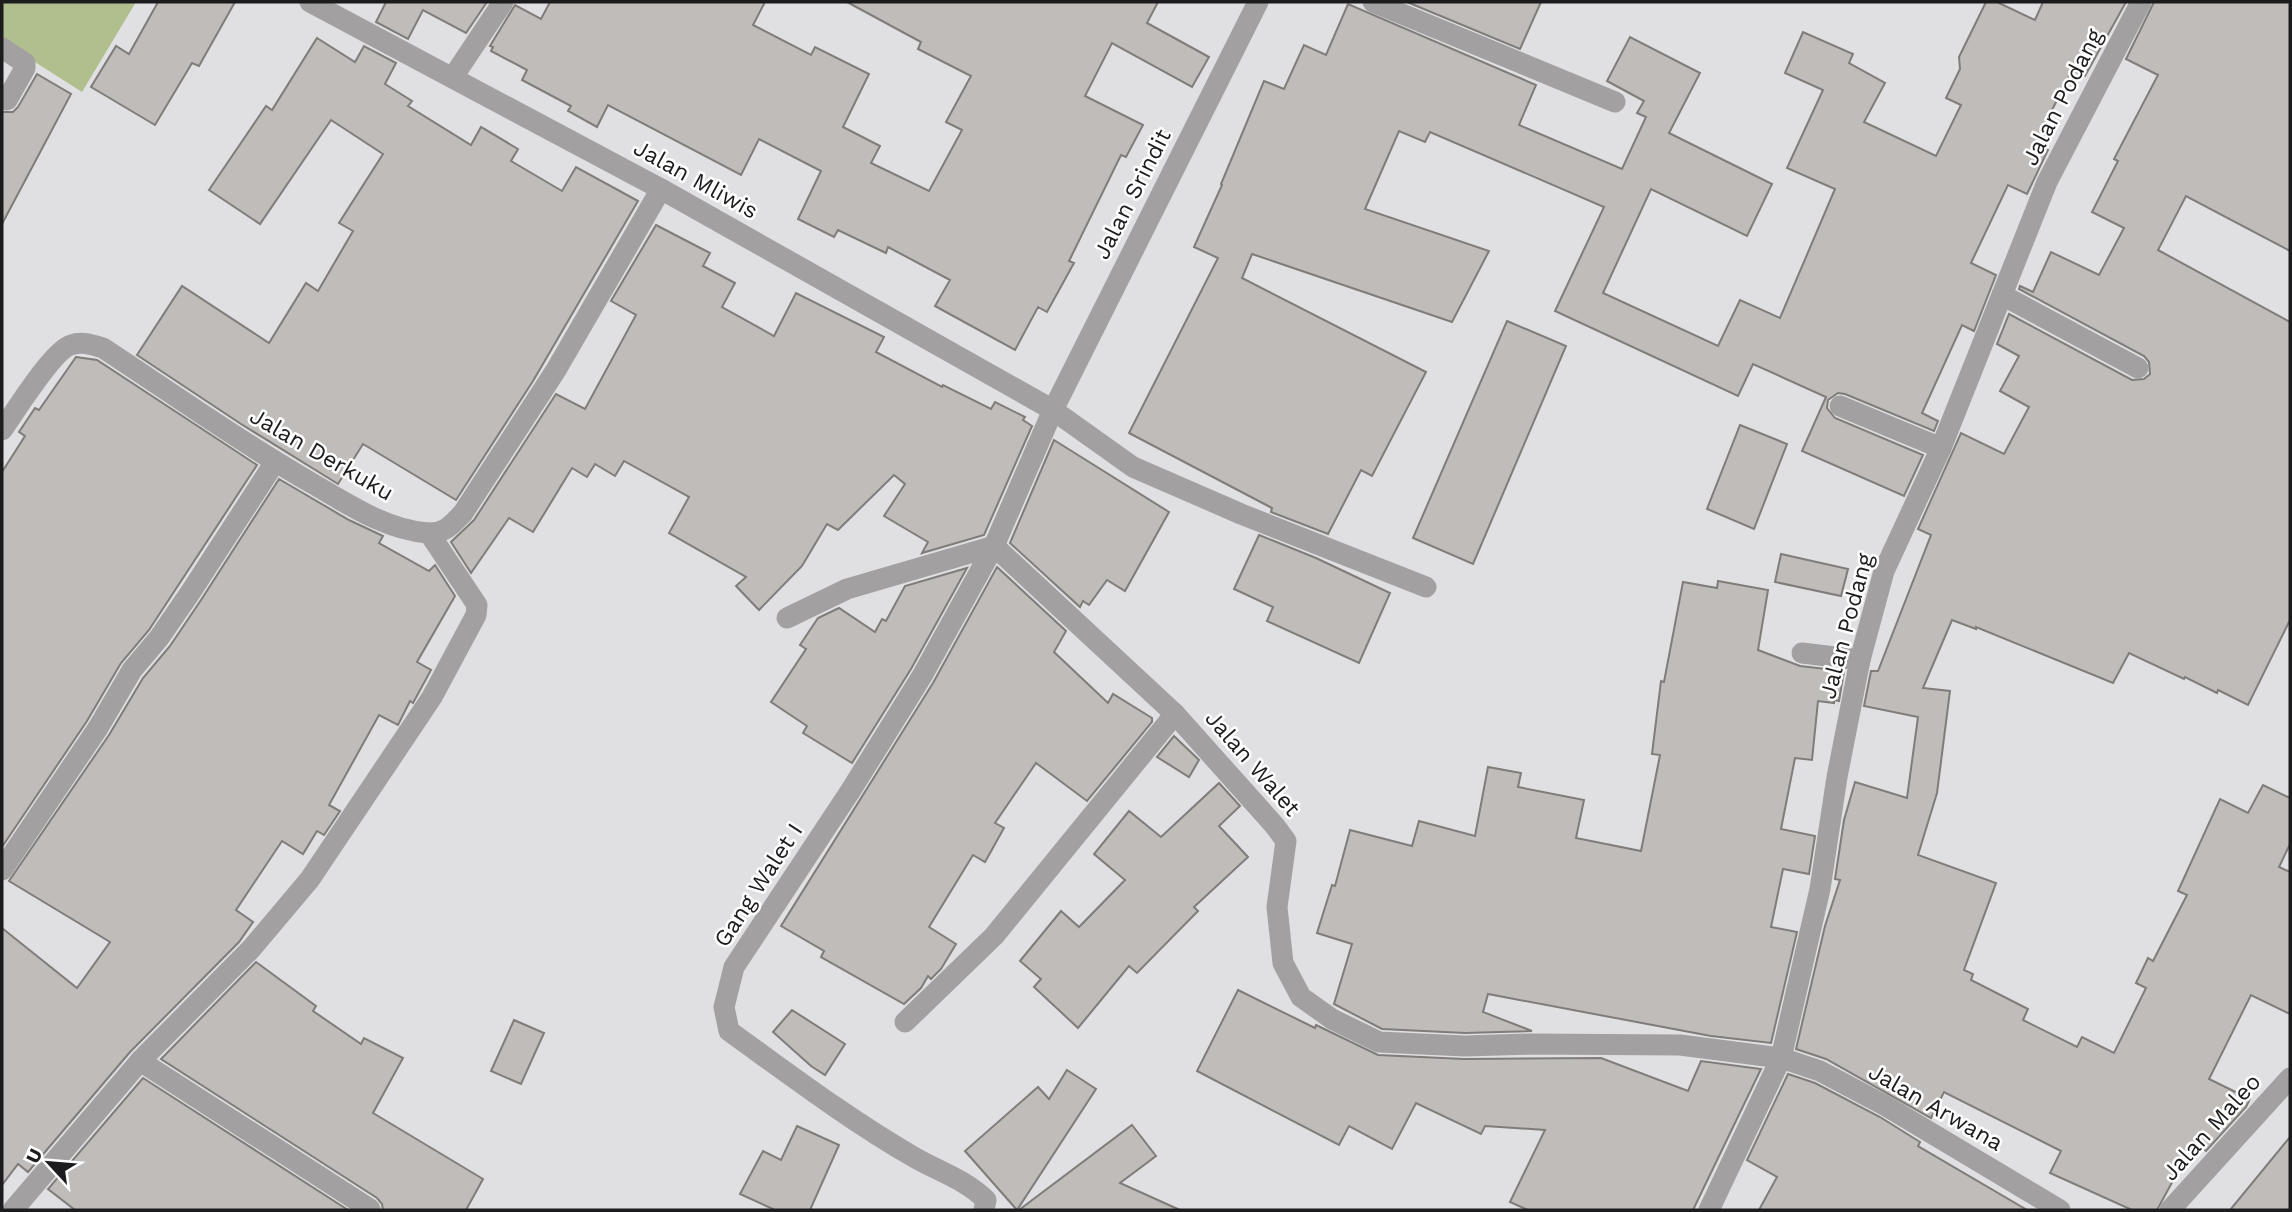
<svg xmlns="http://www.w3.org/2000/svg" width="2292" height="1212" viewBox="0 0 2292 1212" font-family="'Work Sans',sans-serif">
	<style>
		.green { fill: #b0bf8d }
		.building { fill: #bfbcba; stroke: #7f7c7a; stroke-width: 2 }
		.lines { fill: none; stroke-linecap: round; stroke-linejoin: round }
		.minor { stroke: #a2a0a1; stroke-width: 21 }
		.labels { text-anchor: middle; stroke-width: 5; stroke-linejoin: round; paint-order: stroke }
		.street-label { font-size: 23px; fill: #1c1c1e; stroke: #fff }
	</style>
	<rect width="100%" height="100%" fill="#e0e0e3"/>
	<path class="green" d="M2,2h134l-54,90 -80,-51z"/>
	<g class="building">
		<path d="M158,2h77l-36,64 -7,-3 -37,62 -64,-38 25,-41 13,8z"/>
		<path d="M386,2h101l-21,31 -43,-23 -15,29 -32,-17z"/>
		<path d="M550,2h215l-12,23 58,30 4,-8 54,27 -26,53 37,19 -9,17 58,28 33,-61 -16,-8 25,-46 -53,-27 3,-7 -74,-40h311l-11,21 62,34 -17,30 -80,-44 -27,53 58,29 -17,32 -5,-2 -52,106 5,2 -27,49 -9,-5 -23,43 -80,-44 15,-26 -62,-33 -2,6 -48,-23 -4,7 -36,-18 23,-48 -62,-32 -18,36 -133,-70 -11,22 -29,-16 3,-5 -49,-26 5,-10 -36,-19 2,-4 -3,-1 25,-41 26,14z"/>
		<path d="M1407,2h134l-21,47z"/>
		<path d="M1986,2h11l38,18 8,-18h83l-41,74 -13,-6 -24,48 5,2 -12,26 7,4 -21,44 -19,-9 -37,78 25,12 -22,56 -12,-6 -40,88 16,8 -4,10 -89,-37 -7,-1 -10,7 -1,8 8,10 88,37 -19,41 -102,-45 24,-54 -73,-33 -15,32 -183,-85 49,-104 -174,-75 -5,10 -26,-11 -34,78 124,42 -37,71 -200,-68 -10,24 184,94 -54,104 -11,-6 -33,64 -57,-22 1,-4 -143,-75 89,-175 -24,-11 28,-62 -1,-1 43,-103 20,8 20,-44 22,10 22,-51 188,81 -17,40 103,44 24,-52 -9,-4 7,-12 -37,-20 23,-44 70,36 -31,60 103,51 -25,52 -96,-47 -48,104 115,53 22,-46 40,18 55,-129 -48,-21 36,-78 -38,-17 18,-41 50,22 -4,9 36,20 -21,39 72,34 25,-51 -15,-7 14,-29 -1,-12z"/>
		<path d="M2154,2h136v249l-104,-55 -28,54 132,72v298l-42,85 -30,-15 -1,3 -32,-16 -1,2 -55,-26 -16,30 -137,-56v2l-24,-9 -29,68 27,3 -13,102 -19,62 78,28 -32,87 9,4 -2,6 57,29 -5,11 54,27 5,-10 32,16 32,-65 -10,-5 12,-25 5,3 34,-66 -9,-4 42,-92 28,14 15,-28 27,13v46l-11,23 11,5v142l-39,-19 -42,84 41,20 -4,8 -40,44 -12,-9 -37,68h-25l-82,-37 11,-22 -117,-59 -13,26 -105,-59 -30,-10 29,-123 15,-46 -5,-1 9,-59 11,-38 52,16 11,-81 -54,-11 7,-35h7l53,-136 -13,-6 43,-96 43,21 25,-47 -29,-16 19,-35 -22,-12 12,-30 123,66 12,-1 6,-5 -1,-12 -5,-6 -125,-67 1,-3 13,6 18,-40 48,23 25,-47 -32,-16 26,-51 -4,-2 44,-84 -32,-16z"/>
		<path d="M317,38l38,24 9,-16 32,17 -11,21 27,17 -4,5 63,39 10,-18 37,22 -7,12 51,30 14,-24 62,34 -105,180 -77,119 -93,-56 -25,40 -97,-60 -104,-69 45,-69 87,57 37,-60 12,8 35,-60 -14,-8 44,-69 -52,-34 -71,104 -51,-34 57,-84 6,4z"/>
		<path d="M37,74l34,20 -69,130v-112h11l5,-5z"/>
		<path d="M656,225l54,28 -7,13 32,17 -13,24 52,29 22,-43 88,44 -8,15 66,35 1,-2 48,24 4,-7 30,15 -2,3 9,6 -48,109 -62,18 6,-11 -44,-26 21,-32 -11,-9 -56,55 -11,-6 -25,42 -43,44 -23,-24 10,-9 -77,-44 20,-36 -65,-36 -9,15 -20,-12 -8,13 -15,-9 -39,64 -24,-14 -38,55 -20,-31 23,-22 82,-126 29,15 51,-94 -25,-14z"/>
		<path d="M1507,321l59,25 -93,218 -60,-26z"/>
		<path d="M76,357l21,3 160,105 -108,165 -28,33 -34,58 -85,126v-375l23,-36 -6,-4 16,-24 4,2z"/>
		<path d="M1740,425l47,19 -33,85 -47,-20z"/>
		<path d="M1054,440l115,72 -44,79 -18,-11 -18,25 -6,-4 -3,6 -70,-64z"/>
		<path d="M279,479l70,41 34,16 -4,7 50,28 6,-6 20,31 -38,66 14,8 -18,33 -3,-2 -12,24 -19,-10 -50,90 11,6 -16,24 -7,-4 -14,23 -21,-13 -46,69 17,12 -14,20 -109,110 -102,120 -10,-8 -16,21v-257l75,60 33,-46 -101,-61 100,-146 34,-57 27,-32 31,-46z"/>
		<path d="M1259,535l57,23 74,35 -31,70 -92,-42 6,-14 -39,-18z"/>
		<path d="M1781,554l67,15 -7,27 -66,-14z"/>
		<path d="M997,567l69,64 -12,21 54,51 5,-9 39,24v4l-65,79 -51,-38 -41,60 9,5 -19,34 -12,-7 -44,72 27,17 -15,25 -10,10 -3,-3 -7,12 -17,16 -83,-47 3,-6 -43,-25 152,-243z"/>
		<path d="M967,568l-56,101 -59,94 -49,-30 4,-7 -36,-24 35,-53 -6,-4 18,-27 21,-10 36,24 7,-13 4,2 19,-35z"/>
		<path d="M1718,581l50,9 -10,60 42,16 44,5 -5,30 -5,-1v3l-16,-2 -6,59 -17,-2 -14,71 34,7 -6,38 -26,-5 -12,58 26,5 -26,111 -60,-7 -223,-42 -5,18 49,19 -67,2 -83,-4 -48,-25 18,-60 -35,-11 15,-48 3,1 15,-56 62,16 7,-25 56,15 13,-69 33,6 -3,14 66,13 -8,38 65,13 19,-96 -8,-1 9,-73 3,1 19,-100 34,6z"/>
		<path d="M1174,736l25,24 -10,17 -32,-20z"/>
		<path d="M1219,783l21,23 -21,20 29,31 -54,50 4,4 -61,62 -8,-7 -51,62 -44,-41 7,-8 -21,-18 41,-50 18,16 46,-47 -31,-26 35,-43 32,26z"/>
		<path d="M256,962l60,44 -3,5 48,33 3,-6 39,20 -30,55 110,66 -17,31h-83l-1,-6 -5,-6 -216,-139z"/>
		<path d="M1238,990l77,38 1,-3 62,30 86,4 137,-1 87,33 13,-30 60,8 -68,141h-165l-18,-8 35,-72 -60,-4 -4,8 -65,-31 -24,46 -43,-23 -10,19 -142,-74z"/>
		<path d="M792,1010l53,34 -20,31 -14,-9 -38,-34z"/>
		<path d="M514,1020l30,13 -23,51 -30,-13z"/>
		<path d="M1067,1070l29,19 -79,121 -52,-59 73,-64 11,12z"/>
		<path d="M1788,1074l27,9 65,34 40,25 -2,4 109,64h-268l18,-33 -30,-17z"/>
		<path d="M143,1078l205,132h-273l-27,-21z"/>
		<path d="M1132,1125l24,31 -36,27 60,27h-161z"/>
		<path d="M797,1126l42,19 -29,65h-35l-35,-16 23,-43 18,9z"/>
		<path d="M2290,1137v73h-60z"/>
	</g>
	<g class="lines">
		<g class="minor">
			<path d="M310,2l351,187 392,221 80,57 108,47 185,73"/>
			<path d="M1373,2l242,100"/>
			<path d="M2,48l23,15v5l-18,32"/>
			<path d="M453,77l50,-75"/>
			<path d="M2002,295l136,73"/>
			<path d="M1840,406l101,42"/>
			<path d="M2,430c13,-18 51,-80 69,-85 11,-4 22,0 32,3 70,46 139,95 212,137 34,20 72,45 113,48 17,1 24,-9 35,-20l93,-143 105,-181"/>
			<path d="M994,546l181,168 100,112 11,15 -9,66 6,56 18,34 31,22 47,23 86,4 65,-2 150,1 101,13 39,13 66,35 174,104"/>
			<path d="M787,618l60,-29 147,-43"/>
			<path d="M1802,653l58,7"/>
			<path d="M2,870l96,-142 34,-58 27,-32 31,-45 85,-131"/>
			<path d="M905,1022l89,-86 181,-222"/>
			<path d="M140,1061l230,148"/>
			<path d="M13,1210l127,-149 111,-112 59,-70 122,-182 44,-82 1,-10 -48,-72"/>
			<path d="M984,1210l2,-10c-21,-21 -49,-29 -74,-44 -64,-37 -123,-82 -183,-125l-5,-24 10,-40 117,-177 71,-114 72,-130 59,-136 205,-408"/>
			<path d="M1709,1210l72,-152 39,-169 17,-112 23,-117 24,-89 57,-123 106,-266 94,-180"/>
			<path d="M2170,1210l120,-132"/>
		</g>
	</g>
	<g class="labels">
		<g class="street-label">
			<text transform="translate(2062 97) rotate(-63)" y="8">Jalan Podang</text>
			<text transform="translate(696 179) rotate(29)" y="8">Jalan Mliwis</text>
			<text transform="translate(1132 194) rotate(-63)" y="8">Jalan Srindit</text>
			<text transform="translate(322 454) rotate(30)" y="8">Jalan Derkuku</text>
			<text transform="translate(1846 626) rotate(-75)" y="8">Jalan Podang</text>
			<text transform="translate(1253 763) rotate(49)" y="8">Jalan Walet</text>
			<text transform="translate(758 885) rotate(-57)" y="8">Gang Walet I</text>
			<text transform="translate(1936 1107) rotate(30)" y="8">Jalan Arwana</text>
			<text transform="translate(2211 1127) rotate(-48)" y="8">Jalan Maleo</text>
		</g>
	</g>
	<rect width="2292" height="1212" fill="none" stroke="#1c1c1e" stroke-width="7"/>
	<g transform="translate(49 1163) rotate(296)" stroke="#ffffff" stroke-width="5" paint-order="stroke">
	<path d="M0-5L12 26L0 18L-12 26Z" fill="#1c1c1e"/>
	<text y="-10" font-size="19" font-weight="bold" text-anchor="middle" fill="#1c1c1e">U</text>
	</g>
</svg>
